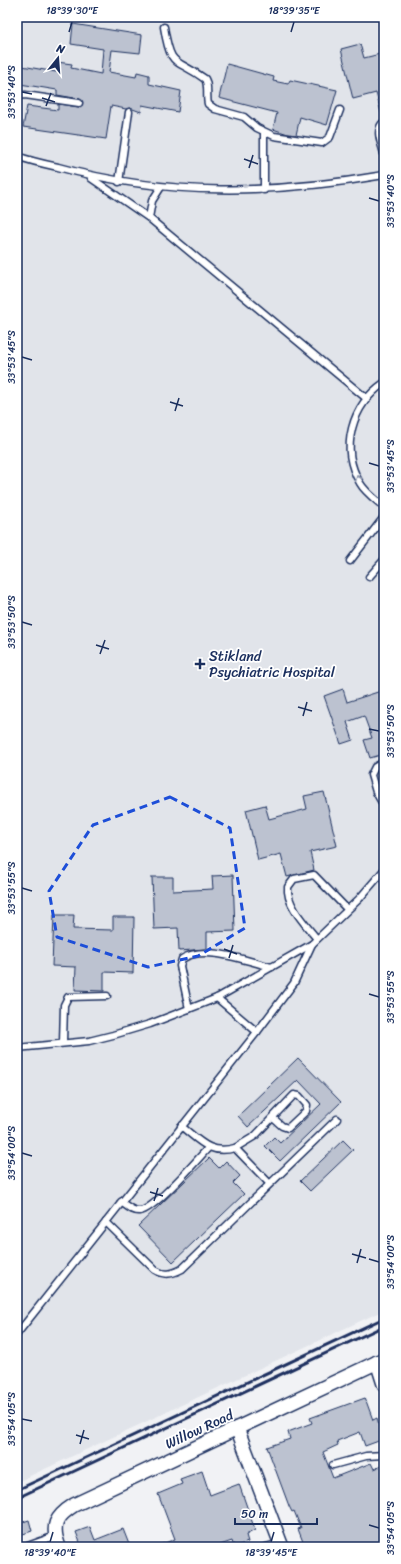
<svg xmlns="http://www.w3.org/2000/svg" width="401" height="1564" viewBox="0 0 401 1564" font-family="Sriracha,sans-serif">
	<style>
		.built { fill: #e1e4ea }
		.building { fill: #bcc2d0; stroke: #1b2f5e }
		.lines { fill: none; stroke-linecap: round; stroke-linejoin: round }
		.lane-casing { stroke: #1b2f5e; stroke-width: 9 }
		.street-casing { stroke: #1b2f5e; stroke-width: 16 }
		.lane { stroke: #fff; stroke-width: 6 }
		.street { stroke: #fff; stroke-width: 13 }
		.rail { stroke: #1b2f5e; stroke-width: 3 }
		.oneway { stroke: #8d97ae }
		.marked { fill: none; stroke: #1d4ed8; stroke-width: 3; stroke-dasharray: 8 5; stroke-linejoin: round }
		.ticks { fill: none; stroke: #1b2f5e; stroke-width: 1.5 }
		.poi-dot { fill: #1b2f5e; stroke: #fff; stroke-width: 1.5 }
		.labels { text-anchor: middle; stroke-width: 3.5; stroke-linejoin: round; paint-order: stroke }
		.poi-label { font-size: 14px; fill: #1b2f5e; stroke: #fff; text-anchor: start }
		.street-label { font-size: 14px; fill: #1b2f5e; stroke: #fff }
		.neatline { fill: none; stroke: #1b2f5e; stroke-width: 1.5 }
		.ticks-label { font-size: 10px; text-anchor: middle; fill: #1b2f5e }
	</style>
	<rect width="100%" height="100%" fill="#f1f2f5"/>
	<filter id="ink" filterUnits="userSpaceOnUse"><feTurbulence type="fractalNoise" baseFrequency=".025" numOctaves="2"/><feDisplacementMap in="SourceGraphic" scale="8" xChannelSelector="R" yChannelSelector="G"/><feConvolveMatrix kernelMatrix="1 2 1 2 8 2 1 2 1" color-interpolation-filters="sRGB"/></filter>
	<g filter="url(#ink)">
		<path class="built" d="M17,17h367v1293l-367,172z"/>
		<g class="building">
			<path d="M73,24l69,11 -2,18 -28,-3 -3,22 27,5 1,-5 12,3v9l32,7 -3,21 -36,-7 -1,7 -11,-4 -4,1 -15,-3 -5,33 -83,-12 4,-21 31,4v-6l21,3 4,-4 -3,-4 -23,-4v-5l-37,-6 2,-18 34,6 1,-10 15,2 -1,4 30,6 2,-25 -32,-5z"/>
			<path d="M360,44l4,14 20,-5v59l-3,1 -5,-20 -23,6 -12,-50z"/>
			<path d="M227,64l47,13 -1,4 15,3 2,-4 47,10 -10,35 -27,-8 -4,18 -8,-1 -15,-5 4,-16 -58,-15z"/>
			<path d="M343,689l4,13 37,-12v64l-14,4 -6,-18 8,-2 -8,-22 -17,6 6,18 -12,4 -17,-48z"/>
			<path d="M324,792l13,54 -27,6 4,18 -27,7 -6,-23 -23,6 -12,-50 19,-5 4,14 38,-10 -3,-13z"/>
			<path d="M233,875l2,56 -28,1v17l-28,2 -1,-23 -24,1 -2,-52h21v14l40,-2 -1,-13z"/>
			<path d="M54,915h20l-1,14 40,1v-13h21l-1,56 -29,-1v19l-29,-1 1,-23 -24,-1z"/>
			<path d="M298,1058l43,44 -61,59 -15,-15 9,-9 6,6 41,-39 -23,-24 -50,47 -10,-11z"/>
			<path d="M343,1140l10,10 -43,41 -10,-10z"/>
			<path d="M209,1158l10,10 7,-7 14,15 -7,7 11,11 -71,68 -35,-36z"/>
			<path d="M365,1398l8,22 4,-2 2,7 3,-1 2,15 -19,7 -5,-14 -23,9 1,4 -15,7 10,26 38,-15 3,6 10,-4v82h-79l-7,-18 3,-1 -7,-17 -2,1 -3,-6 -22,-59 23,-8 -2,-7 24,-9 -2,-5z"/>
			<path d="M202,1471l8,24 29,-11 16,46 -9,5 2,7 -14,5 -2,-6 -18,6h-59l20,-8 -17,-45 24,-10 -2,-5z"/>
			<path d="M29,1520l3,11 -15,5v-12z"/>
			<path d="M90,1527l5,13 28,-11 7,18h-52l3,-2 -5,-13z"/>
		</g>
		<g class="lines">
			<defs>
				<g id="lane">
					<path d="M164,27c7,43 11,30 41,52 4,7 1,17 3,25l7,5 29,8 13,11 17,8 48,7 8,-6 10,-27"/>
					<path d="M17,96l8,-1 54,8"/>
					<path d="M384,122c-10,7 -2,22 0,32"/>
					<path d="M17,156c13,5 27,8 41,11 108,30 217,27 326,8"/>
					<path d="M91,178l58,40 217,180"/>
					<path d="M119,182l10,-70"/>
					<path d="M264,190v-58"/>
					<path d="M149,218l3,-17 9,-14"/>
					<path d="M384,383c-32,22 -45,65 -24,100 5,9 16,17 24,24"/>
					<path d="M350,561l34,-44"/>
					<path d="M369,577l15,-17"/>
					<path d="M384,762l-9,5 -4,8 5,17 8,14"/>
					<path d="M317,939c-11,-14 -31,-34 -29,-52l6,-8 20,-4 33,34"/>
					<path d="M217,998l40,34"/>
					<path d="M189,1009l-9,-43 2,-7c22,-15 65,2 90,8"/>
					<path d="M63,1043l1,-38 4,-8 39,-1"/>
					<path d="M17,1048l72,-7 24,-6 37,-11 67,-26 95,-54 47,-45 25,-29"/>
					<path d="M181,1126c19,15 29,29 54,22l34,35"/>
					<path d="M235,1148l20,-12 39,-41 5,1 8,9 -1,6 -18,17 -6,-2 -9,-8"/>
					<path d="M121,1202c6,4 12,10 19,9 15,-2 57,-51 68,-63"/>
					<path d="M106,1222l49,48c10,6 17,4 27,-1l155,-150"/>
					<path d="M17,1334l240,-302 37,-49 18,-39"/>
					<path d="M333,1465l33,-9 18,-1"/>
					<path d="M25,1547l30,-11"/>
					<path d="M266,1547l14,-4"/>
				</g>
				<g id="street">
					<path d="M377,1362l7,22"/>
					<path d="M237,1428l45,119"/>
					<path d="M59,1547c-8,-21 -4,-30 15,-42l310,-146"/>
				</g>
			</defs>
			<use href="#lane" class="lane-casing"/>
			<use href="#street" class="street-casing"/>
			<use href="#lane" class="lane"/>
			<use href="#street" class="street"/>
			<g class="rail">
				<path d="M17,1490l367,-172"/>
				<path d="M17,1498l367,-172"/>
			</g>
		</g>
		<defs><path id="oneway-chevron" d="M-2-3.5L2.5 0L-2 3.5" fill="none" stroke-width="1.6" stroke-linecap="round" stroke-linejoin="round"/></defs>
		<use class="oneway" href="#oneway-chevron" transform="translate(358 478) rotate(-113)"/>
	</g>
	<path class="marked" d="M170,797l60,31 15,100 -47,28 -50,11 -91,-30 -8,-46 44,-66z"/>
	<path class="ticks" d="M69,32l3,-10M291,32l3,-10M22,92l10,2M42,98l13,4M46,106l5,-13M244,159l14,5M249,168l4,-13M369,198l10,3M22,357l10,3M170,402l13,4M175,411l4,-13M369,463l10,3M22,622l10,3M96,645l13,4M100,654l5,-14M298,707l14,4M303,716l4,-14M369,729l10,2M22,888l10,3M224,949l13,5M229,958l4,-13M369,994l10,3M22,1153l10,3M150,1192l13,4M154,1201l4,-13M352,1254l14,4M369,1259l10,3M357,1263l4,-14M22,1419l10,2M76,1435l13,4M80,1444l4,-14M369,1525l10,3M50,1542l3,-10M271,1542l3,-10"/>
	<path class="poi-dot" d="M198 658h4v4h4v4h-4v4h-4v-4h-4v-4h4z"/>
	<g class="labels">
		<g class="poi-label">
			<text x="209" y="661">Stikland<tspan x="209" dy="16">Psychiatric Hospital</tspan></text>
		</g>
		<g class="street-label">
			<text transform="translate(199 1429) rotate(-25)" y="5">Willow Road</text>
		</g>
	</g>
	<rect width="401" height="1564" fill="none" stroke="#fff" stroke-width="44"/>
	<g transform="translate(58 58) rotate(17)" stroke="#ffffff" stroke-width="3" paint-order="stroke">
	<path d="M0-3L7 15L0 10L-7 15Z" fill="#1b2f5e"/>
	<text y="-6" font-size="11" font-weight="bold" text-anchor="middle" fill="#1b2f5e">N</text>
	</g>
	<path d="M235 1518v6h82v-6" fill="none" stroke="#1b2f5e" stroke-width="2"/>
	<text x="241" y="1518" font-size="12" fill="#1b2f5e" stroke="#ffffff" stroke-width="3" paint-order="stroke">50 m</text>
	<rect x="22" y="22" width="357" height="1520" class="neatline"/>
	<g class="ticks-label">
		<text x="72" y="14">18°39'30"E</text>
		<text x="294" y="14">18°39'35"E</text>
		<text transform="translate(11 92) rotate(-90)" y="4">33°53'40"S</text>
		<text transform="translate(390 201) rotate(-90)" y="4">33°53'40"S</text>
		<text transform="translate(11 357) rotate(-90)" y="4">33°53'45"S</text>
		<text transform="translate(390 466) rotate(-90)" y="4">33°53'45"S</text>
		<text transform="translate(11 622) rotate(-90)" y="4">33°53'50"S</text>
		<text transform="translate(390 731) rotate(-90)" y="4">33°53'50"S</text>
		<text transform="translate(11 888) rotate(-90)" y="4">33°53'55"S</text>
		<text transform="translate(390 997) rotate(-90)" y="4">33°53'55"S</text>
		<text transform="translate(11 1153) rotate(-90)" y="4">33°54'00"S</text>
		<text transform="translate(390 1262) rotate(-90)" y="4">33°54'00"S</text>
		<text transform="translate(11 1419) rotate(-90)" y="4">33°54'05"S</text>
		<text transform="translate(390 1528) rotate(-90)" y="4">33°54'05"S</text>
		<text x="50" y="1556">18°39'40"E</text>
		<text x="271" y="1556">18°39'45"E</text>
	</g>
</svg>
